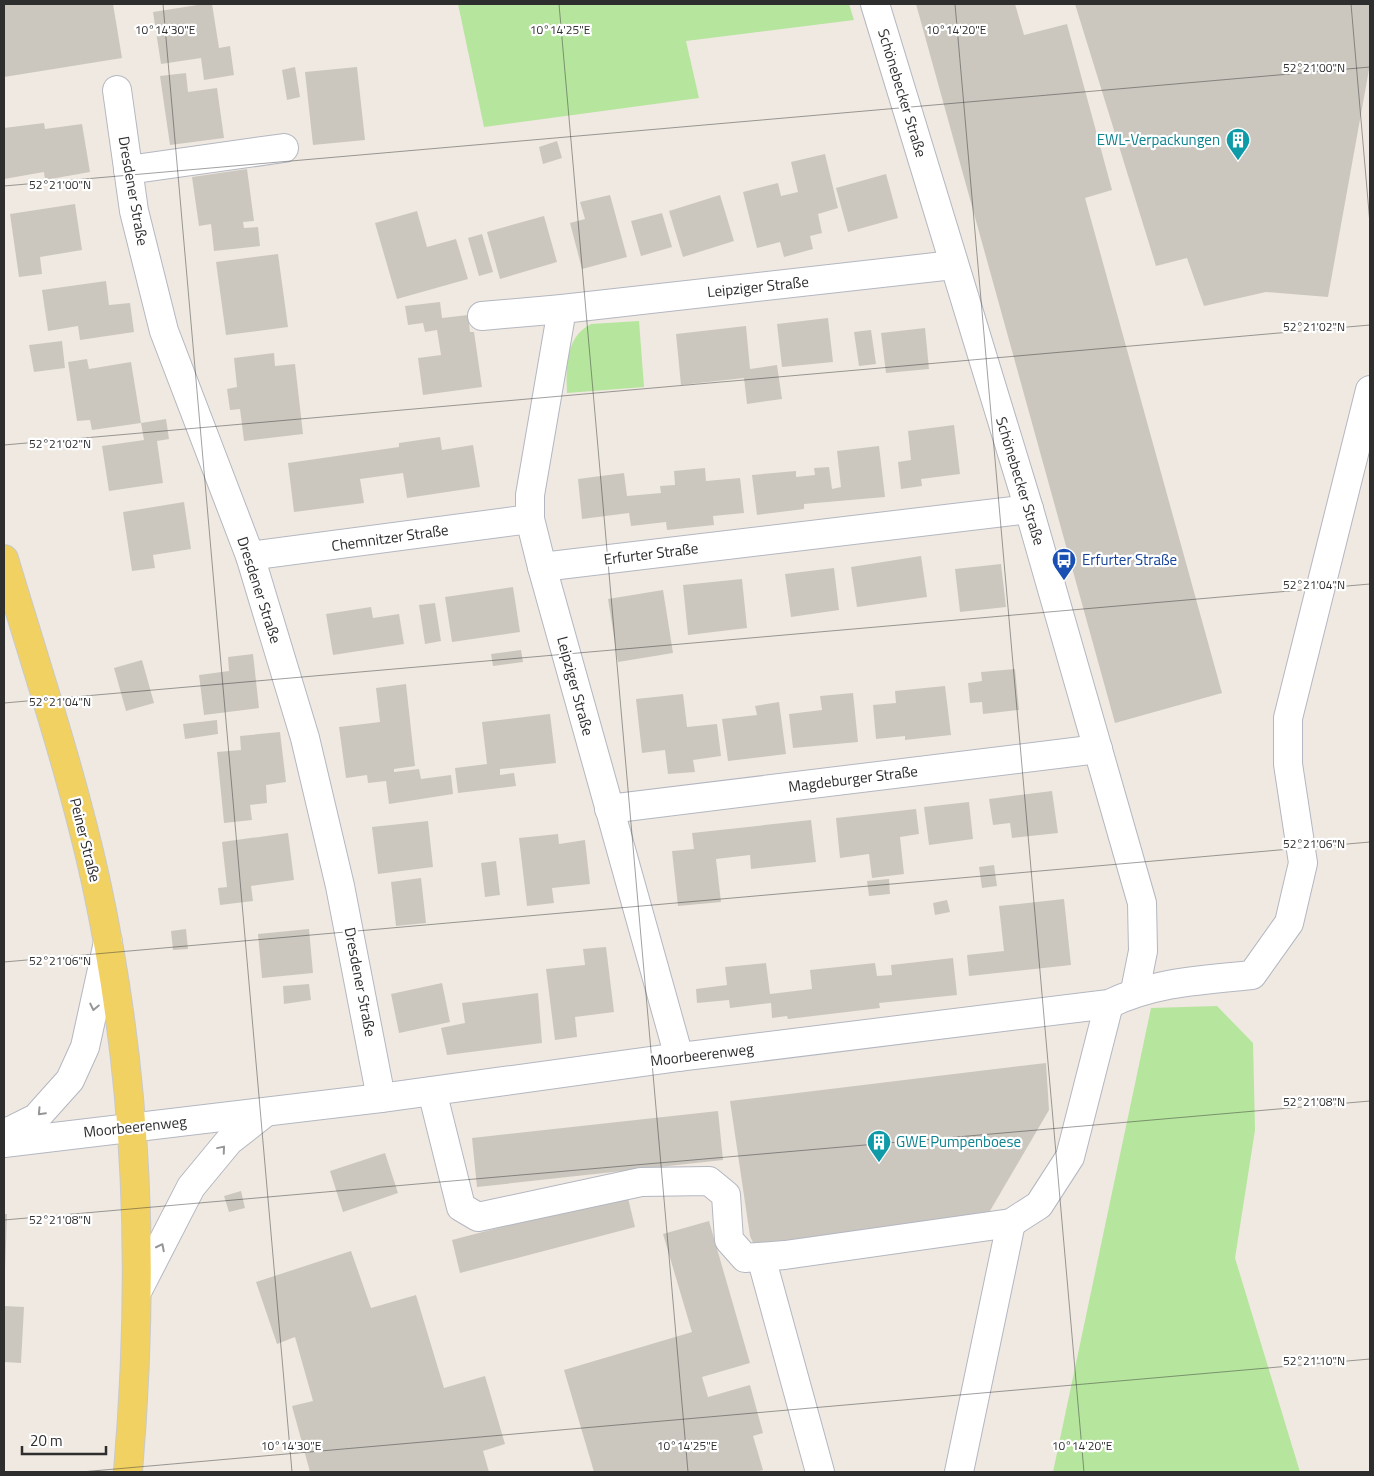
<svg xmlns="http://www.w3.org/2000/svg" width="1374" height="1476" viewBox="0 0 1374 1476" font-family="'Titillium Web',sans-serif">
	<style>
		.green { fill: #b6e59e }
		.building { fill: #cbc7bf }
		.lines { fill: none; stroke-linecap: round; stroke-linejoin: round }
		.minor-casing { stroke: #b4b7c1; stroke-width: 30 }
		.major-casing { stroke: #c9c9c9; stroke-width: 30 }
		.minor { stroke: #fff; stroke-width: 28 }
		.major { stroke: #f2d163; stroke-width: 28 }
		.oneway { stroke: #969696 }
		.ticks { fill: none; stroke: #2e2e2e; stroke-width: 1; stroke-opacity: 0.45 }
		.labels { text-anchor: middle; stroke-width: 4.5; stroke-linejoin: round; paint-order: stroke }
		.street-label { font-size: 15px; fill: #2e2e2e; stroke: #fff }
		.culture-label { font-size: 15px; fill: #0d838f; stroke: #fff; text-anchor: end }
		.transit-label { font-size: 15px; fill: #164399; stroke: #fff; text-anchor: start }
		.ticks-label { font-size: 12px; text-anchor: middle; fill: #2e2e2e; stroke: #fff; stroke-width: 4.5; stroke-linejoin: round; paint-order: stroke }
	</style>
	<rect width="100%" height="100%" fill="#efe9e1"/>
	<g class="green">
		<path d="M458,4h391l5,16 -168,21 13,57 -215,29z"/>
		<path d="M639,321l5,66 -77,6c-1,-25 -2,-56 24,-69z"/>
		<path d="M1217,1006l36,37 2,87 -20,128 65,214h-247l98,-464z"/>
	</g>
	<g class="building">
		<path d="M4,4h109l9,54 -118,19z"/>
		<path d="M204,4h8l7,44 11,-2 4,29 -30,5 -3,-22 -40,6 -8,-52z"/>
		<path d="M916,4h99l9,31 43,-11 45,166 -27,8 137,495 -107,30z"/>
		<path d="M1075,4h295v60l-42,233 -62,-5 -62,14 -17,-48 -31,8z"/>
		<path d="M295,67l5,30 -13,3 -5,-30z"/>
		<path d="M357,67l8,73 -52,5 -8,-73z"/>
		<path d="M186,73l2,19 29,-4 7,50 -54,7 -10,-69z"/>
		<path d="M44,123l1,6 37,-5 8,48 -45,8 -1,-8 -40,7v-51z"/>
		<path d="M557,141l5,17 -19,6 -4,-17z"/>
		<path d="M825,154l13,54 -20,6 4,19 -12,3 3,13 -29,8 -4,-15 -23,6 -14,-56 35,-9 3,13 17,-4 -7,-30z"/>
		<path d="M247,169l7,52 -11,1 1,6 14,-1 2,19 -46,5 -3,-27 -12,2 -7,-49z"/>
		<path d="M886,174l12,44 -50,14 -12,-44z"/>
		<path d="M610,195l17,62 -45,12 -12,-46 15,-4 -5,-17z"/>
		<path d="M720,195l14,46 -51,16 -14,-46z"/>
		<path d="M75,204l7,46 -42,7 2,17 -23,3 -9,-63z"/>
		<path d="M417,211l10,36 29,-8 12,40 -71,20 -22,-76z"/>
		<path d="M662,213l10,34 -31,9 -10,-35z"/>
		<path d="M544,216l13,46 -57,17 -13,-47z"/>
		<path d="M482,234l11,38 -14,4 -11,-38z"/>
		<path d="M278,254l10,73 -62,8 -10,-73z"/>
		<path d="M106,281l3,24 21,-2 4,29 -54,8 -2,-14 -30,5 -6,-41z"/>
		<path d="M440,302l2,16 26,-3 2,17h4l8,55 -59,8 -5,-37 23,-3 -4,-25 -12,2 -2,-9 -15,2 -3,-19z"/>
		<path d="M828,318l5,44 -51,5 -5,-43z"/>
		<path d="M746,326l4,43 27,-4 5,34 -35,5 -3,-26 -63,7 -5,-51z"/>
		<path d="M925,328l4,41 -43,4 -5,-40z"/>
		<path d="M871,330l5,34 -17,2 -5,-34z"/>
		<path d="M62,341l3,27 -31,4 -5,-27z"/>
		<path d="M274,353l1,13 20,-2 8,70 -59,7 -4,-32 -10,1 -3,-21 10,-2 -3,-29z"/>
		<path d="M87,359l2,10 42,-7 10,61 -49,7 -2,-10 -13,1 -9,-59z"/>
		<path d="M166,419l3,20 -12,2 6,42 -54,8 -7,-45 42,-6 -3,-17z"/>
		<path d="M954,425l6,49 -39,5 1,7 -21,3 -3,-27 13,-2 -3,-29z"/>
		<path d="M440,437l2,13 31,-5 7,42 -73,11 -4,-25 -43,6 4,24 -70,9 -6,-49 111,-16v-4z"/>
		<path d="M879,446l6,51 -81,7v5l-47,6 -5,-40 44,-4v6l19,-2 -1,-7 15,-1 3,22 9,-2 -4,-36z"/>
		<path d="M705,468l1,13 34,-3 4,35 -31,3 1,9 -47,5 -1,-8 -35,4 -2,-13 -47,6 -4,-40 46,-6 3,23 34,-3 -1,-7 15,-1 -1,-14z"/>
		<path d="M184,502l7,47 -38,6 2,13 -23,3 -9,-59z"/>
		<path d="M921,556l6,41 -70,10 -6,-40z"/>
		<path d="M1001,564l5,43 -46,5 -5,-43z"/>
		<path d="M834,568l5,42 -48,7 -6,-43z"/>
		<path d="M742,579l5,49 -59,7 -5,-50z"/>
		<path d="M513,587l7,45 -68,10 -7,-45z"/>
		<path d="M663,590l10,63 -55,9 -10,-63z"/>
		<path d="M435,603l6,38 -16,3 -6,-39z"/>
		<path d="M371,607l2,11 26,-4 5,30 -71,11 -7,-41z"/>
		<path d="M521,650l2,12 -30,4 -2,-12z"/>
		<path d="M253,654l6,54 -55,7 -5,-40 30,-4 -1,-14z"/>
		<path d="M142,660l12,43 -28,8 -12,-43z"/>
		<path d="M1015,669l4,41 -36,4 -1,-12 -12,1 -2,-20 14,-2 -1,-9z"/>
		<path d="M406,684l9,82 -21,3v3l25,-3 2,10 30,-4 2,19 -64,10 -3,-23 -18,2 -1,-8 -21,3 -7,-51 41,-5 -4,-34z"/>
		<path d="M945,686l6,49 -46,5v-4l-29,3 -3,-34 23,-2 -1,-12z"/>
		<path d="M853,693l5,49 -65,6 -4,-34 33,-4 -2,-14z"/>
		<path d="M683,694l4,33 30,-3 4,32 -28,4 2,12 -27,2 -3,-24 -23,3 -6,-54z"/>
		<path d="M779,702l7,52 -58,7 -6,-42 35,-4 -2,-9z"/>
		<path d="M550,714l6,49 -56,6v6l14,-2 2,13 -58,7 -3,-25 32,-4 -5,-42z"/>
		<path d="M217,720l1,14 -33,5 -2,-15z"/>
		<path d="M280,732l6,50 -20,3 1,18 -17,2 2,15 -28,3 -7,-71 24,-2 -1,-14z"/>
		<path d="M1052,791l6,42 -46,5 -2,-15 -17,2 -4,-26z"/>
		<path d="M969,802l4,37 -44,6 -5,-38z"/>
		<path d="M916,809l3,25 -19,3 4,37 -32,4 -3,-24 -29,4 -4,-40z"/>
		<path d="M811,820l5,42 -65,7 -1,-14 -34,4 5,43 -43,4 -6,-55 22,-2 -2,-16z"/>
		<path d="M428,821l5,46 -55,7 -6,-47z"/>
		<path d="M288,833l6,47 -43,6 2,15 -33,4 -2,-17 9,-1 -5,-45z"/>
		<path d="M558,834l1,10 26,-4 5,44 -38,4 2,15 -27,3 -8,-68z"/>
		<path d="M496,861l4,34 -15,2 -4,-34z"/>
		<path d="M994,865l3,21 -15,2 -3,-21z"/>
		<path d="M421,878l5,45 -30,3 -5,-44z"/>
		<path d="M889,879l1,15 -21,2 -2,-15z"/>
		<path d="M1064,899l7,66 -102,11 -2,-21 37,-4 -5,-45z"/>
		<path d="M947,900l3,12 -15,3 -2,-12z"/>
		<path d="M186,929l2,20 -15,1 -2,-19z"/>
		<path d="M309,929l4,44 -51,5 -4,-44z"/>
		<path d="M606,947l8,65 -39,5 2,20 -22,3 -9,-71 39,-4 -2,-16z"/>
		<path d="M953,958l4,37 -78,8 1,5 -92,11 -1,-3 -15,2 -1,-15 -41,5 -1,-8 -32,3 -1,-14 31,-4 -2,-18 41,-4 4,31 42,-5 -2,-19 65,-7 2,13 15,-1 -1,-10z"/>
		<path d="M442,983l8,39 -51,11 -8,-39z"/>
		<path d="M309,984l2,16 -27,4 -1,-18z"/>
		<path d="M538,993l4,50 -95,12 -6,-27 24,-5 -3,-20z"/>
		<path d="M1046,1063l3,47 -62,106 -233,29 -4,-9 -20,-135z"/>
		<path d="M718,1111l5,49 -246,27 -5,-49z"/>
		<path d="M385,1153l13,40 -55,19 -13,-41z"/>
		<path d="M241,1191l4,17 -16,4 -5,-16z"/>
		<path d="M627,1194l8,33 -175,46 -8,-33z"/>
		<path d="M4,1214h3l-2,57h-1z"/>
		<path d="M709,1221l41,142 -48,14 6,20 42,-12 13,48 -10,3 10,34 -8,2h-161l-30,-102 128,-38 -29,-98z"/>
		<path d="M351,1251l20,57 45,-13 28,93 41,-12 20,68 -22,7 6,21h-179l-18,-66 21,-5 -18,-64 -18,7 -21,-62z"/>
		<path d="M4,1306l20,1 -3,56 -17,-1z"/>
	</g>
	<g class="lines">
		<defs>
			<g id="minor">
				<path d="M875,4l154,505 113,394 1,48 -8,40"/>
				<path d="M117,90l17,121 30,120 86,225 55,182 35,148 41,212"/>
				<path d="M128,170l156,-22"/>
				<path d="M482,316l80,-7"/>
				<path d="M250,556l280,-37"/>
				<path d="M542,567l487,-58"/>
				<path d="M609,809l489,-60"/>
				<path d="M679,1057l-137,-490 -12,-48v-24l32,-186 391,-44"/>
				<path d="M432,1091l29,116 17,10 163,-35 68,-1 17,14 3,45 16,18 40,-3 226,-32 28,-18 31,-48 39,-153"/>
				<path d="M4,1134l32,-16 34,-38 15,-33 23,-105"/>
				<path d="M4,1143l377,-45 298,-41 430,-53c46,-22 93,-24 143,-29l37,-52 14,-60 -15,-99v-46l82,-328"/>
				<path d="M761,1257l59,215"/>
				<path d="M138,1290l53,-103 38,-46 37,-29"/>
				<path d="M959,1472l52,-249"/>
			</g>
			<path id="major" d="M4,559c32,107 68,214 92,323 43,199 49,388 32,590"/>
		</defs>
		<use href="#minor" class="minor-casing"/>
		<use href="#major" class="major-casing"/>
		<use href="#minor" class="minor"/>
		<use href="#major" class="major"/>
	</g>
	<defs><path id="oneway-chevron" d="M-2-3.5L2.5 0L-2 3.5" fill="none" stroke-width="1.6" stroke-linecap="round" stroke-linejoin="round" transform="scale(1.25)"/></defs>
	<g class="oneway">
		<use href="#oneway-chevron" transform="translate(94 1007) rotate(102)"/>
		<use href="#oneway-chevron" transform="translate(41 1112) rotate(133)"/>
		<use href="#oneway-chevron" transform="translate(222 1149) rotate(-50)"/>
		<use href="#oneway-chevron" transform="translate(161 1247) rotate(-63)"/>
	</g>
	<path class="ticks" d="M163,4l129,1468M559,4l129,1468M955,4l129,1468M1351,4l19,220M4,186l1366,-119M4,445l1366,-120M4,703l1366,-119M4,962l1366,-120M4,1220l1366,-119M81,1472l1289,-113"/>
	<defs>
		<symbol id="building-pin" viewBox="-11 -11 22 30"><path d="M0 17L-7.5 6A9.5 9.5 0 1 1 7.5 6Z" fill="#0f9aa8" stroke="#fff"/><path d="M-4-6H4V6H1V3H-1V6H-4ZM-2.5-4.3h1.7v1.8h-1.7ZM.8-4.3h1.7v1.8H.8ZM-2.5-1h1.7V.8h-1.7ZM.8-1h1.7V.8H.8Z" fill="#fff"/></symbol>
		<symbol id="bus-pin" viewBox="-11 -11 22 30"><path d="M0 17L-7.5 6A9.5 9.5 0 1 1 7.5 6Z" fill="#1a4fb4" stroke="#fff"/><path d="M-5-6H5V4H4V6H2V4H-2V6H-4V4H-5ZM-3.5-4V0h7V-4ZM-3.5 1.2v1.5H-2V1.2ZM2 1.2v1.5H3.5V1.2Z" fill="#fff"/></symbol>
	</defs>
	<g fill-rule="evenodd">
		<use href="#building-pin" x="1224" y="126" width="28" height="38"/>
		<use href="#bus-pin" x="1050" y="546" width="28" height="38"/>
		<use href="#building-pin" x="865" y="1128" width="28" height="38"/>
	</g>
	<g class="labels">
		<g class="street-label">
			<text transform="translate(902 93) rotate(73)" y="5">Schönebecker Straße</text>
			<text transform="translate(133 191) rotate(80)" y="5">Dresdener Straße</text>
			<text transform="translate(758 287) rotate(-6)" y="5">Leipziger Straße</text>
			<text transform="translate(1020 481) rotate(73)" y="5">Schönebecker Straße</text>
			<text transform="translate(390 538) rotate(-8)" y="5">Chemnitzer Straße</text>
			<text transform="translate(651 554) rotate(-7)" y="5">Erfurter Straße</text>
			<text transform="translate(259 590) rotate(72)" y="5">Dresdener Straße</text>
			<text transform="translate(575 686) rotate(75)" y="5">Leipziger Straße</text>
			<text transform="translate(853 779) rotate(-7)" y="5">Magdeburger Straße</text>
			<text transform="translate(85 840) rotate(76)" y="5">Peiner Straße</text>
			<text transform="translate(360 982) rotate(79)" y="5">Dresdener Straße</text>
			<text transform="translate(702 1055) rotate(-7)" y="5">Moorbeerenweg</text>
			<text transform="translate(135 1127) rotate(-6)" y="5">Moorbeerenweg</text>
		</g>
		<g class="culture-label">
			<text x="1220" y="145">EWL-Verpackungen</text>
			<text x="896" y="1147" text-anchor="start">GWE Pumpenboese</text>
		</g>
		<g class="transit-label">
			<text x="1082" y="565">Erfurter Straße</text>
		</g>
	</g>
	<g class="ticks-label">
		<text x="165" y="34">10°14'30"E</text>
		<text x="560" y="34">10°14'25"E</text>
		<text x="956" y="34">10°14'20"E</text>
		<text x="1314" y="72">52°21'00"N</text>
		<text x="60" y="189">52°21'00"N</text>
		<text x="1314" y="331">52°21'02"N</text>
		<text x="60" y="448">52°21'02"N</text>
		<text x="1314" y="589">52°21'04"N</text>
		<text x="60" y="706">52°21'04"N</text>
		<text x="1314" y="848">52°21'06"N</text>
		<text x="60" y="965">52°21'06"N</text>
		<text x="1314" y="1106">52°21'08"N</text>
		<text x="60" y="1224">52°21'08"N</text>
		<text x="1314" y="1365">52°21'10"N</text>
		<text x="291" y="1450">10°14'30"E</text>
		<text x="687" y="1450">10°14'25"E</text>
		<text x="1082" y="1450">10°14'20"E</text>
	</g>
	<rect width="1374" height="1476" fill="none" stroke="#2e2e2e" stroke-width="10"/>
	<path d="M22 1446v8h84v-8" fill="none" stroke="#2e2e2e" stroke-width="2.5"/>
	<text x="30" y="1446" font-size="15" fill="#2e2e2e" stroke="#ffffff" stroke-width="4" paint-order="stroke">20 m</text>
</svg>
